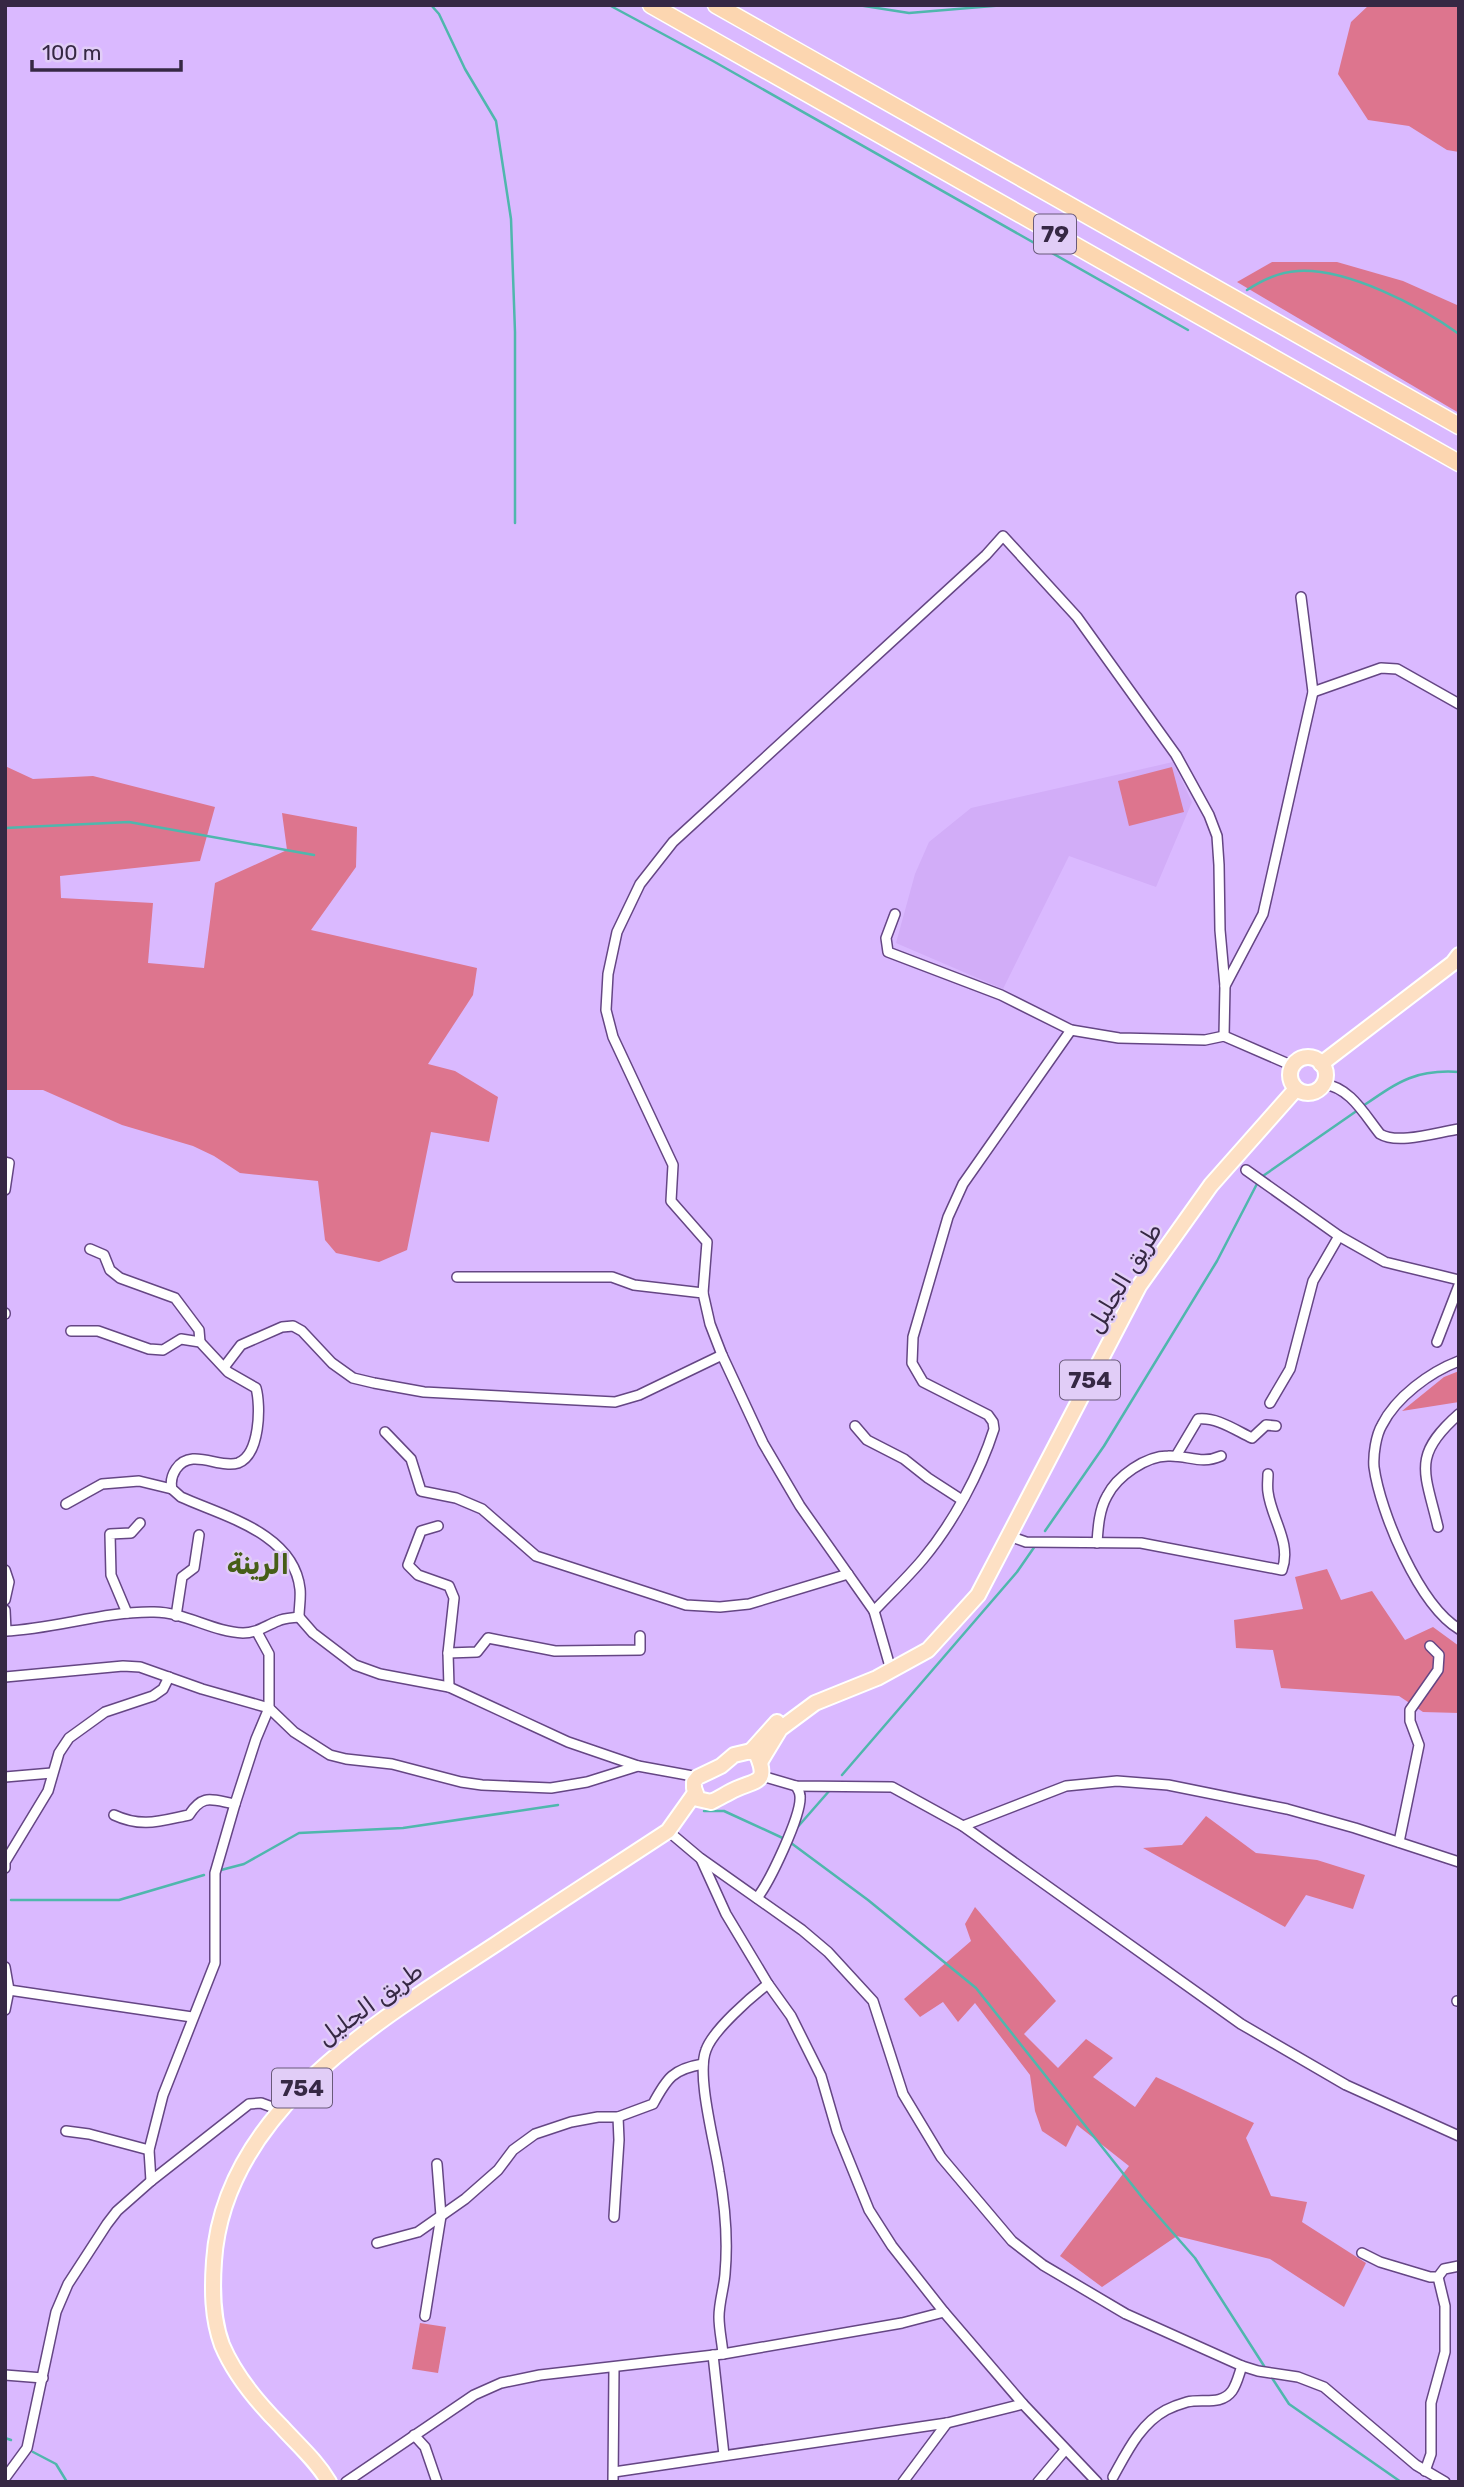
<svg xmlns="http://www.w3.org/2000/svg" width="1464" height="2487" viewBox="0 0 1464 2487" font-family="Rubik,'Noto Sans Arabic',sans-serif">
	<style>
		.built { fill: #d2adf8 }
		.grass { fill: #dd758e }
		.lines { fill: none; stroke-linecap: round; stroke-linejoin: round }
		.stream { stroke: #4fb7ad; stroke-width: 2.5 }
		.minor-casing { stroke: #654684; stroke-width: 12 }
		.primary-casing { stroke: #fff; stroke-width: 18 }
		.trunk-casing { stroke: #fff; stroke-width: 19 }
		.minor { stroke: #fff; stroke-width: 9 }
		.primary { stroke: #fde0c4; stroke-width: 14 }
		.trunk { stroke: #fcd6b0; stroke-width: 16 }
		.labels { text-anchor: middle; stroke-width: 5; stroke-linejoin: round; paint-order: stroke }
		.shield { fill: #e1cdf7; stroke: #695a7a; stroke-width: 2 }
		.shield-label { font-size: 23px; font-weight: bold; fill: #362844 }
		.street-label { font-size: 24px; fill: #362844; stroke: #e1cdf7 }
		.quarter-label { font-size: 28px; font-weight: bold; fill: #465e17; stroke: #e1cdf7 }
	</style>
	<rect width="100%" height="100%" fill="#dab9ff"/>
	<path class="built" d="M1173,762l19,40 -36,85 -87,-31 -66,133 -107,-46 19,-69 14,-32 42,-34z"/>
	<g class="grass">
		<path d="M1369,5h90v147l-12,-2 -38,-24 -41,-6 -30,-46 13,-52z"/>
		<path d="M1272,262h65l66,19 54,24 2,108 -222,-131z"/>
		<path d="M5,766l28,13 60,-3 122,31 -15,54 -140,15 1,22 92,5 -5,60 56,5 11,-85 72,-33 -5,-37 75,14 -1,40 -45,63 166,38 -4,27 -45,69 27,7 43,26 -9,45 -58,-10 -24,118 -28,12 -43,-9 -11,-13 -7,-59 -78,-8 -26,-17 -21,-10 -71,-21 -79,-35h-38z"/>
		<path d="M1172,767l12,45 -55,14 -11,-45z"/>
		<path d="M1459,1371v31l-57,9 42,-34z"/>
		<path d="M1327,1569l14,31 31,-9 33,49 28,-13 26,19v67l-36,-1 -24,-16 -118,-8 -8,-38 -37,-2 -2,-28 69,-11 -8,-32z"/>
		<path d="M1206,1816l50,37 61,7 48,15 -12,34 -47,-14 -21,32 -142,-79 39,-3z"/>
		<path d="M975,1907l81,94 -32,33 34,34 28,-29 27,19 -20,19 42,30 21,-30 98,46 -8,15 25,58 36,6 -5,20 64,41 -22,44 -74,-48 -93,-23 -75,51 -42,-31 69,-90 -52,-41 -11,22 -24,-16 -7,-20 -5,-36 -55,-72 -17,19 -15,-20 -23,15 -16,-18 67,-58 -6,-17z"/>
		<path d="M420,2323l26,4 -8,46 -26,-4z"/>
	</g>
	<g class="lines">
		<g class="stream">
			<path d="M431,5l8,9 26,55 31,52 15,98 4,113v191"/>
			<path d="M609,5l104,56 475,269"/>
			<path d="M858,5l51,8 96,-8"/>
			<path d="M1247,290c15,-10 32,-18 51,-19 49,-3 122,35 161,63"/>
			<path d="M5,828l124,-6 185,33"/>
			<path d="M1363,1106c35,-24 52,-37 96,-34"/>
			<path d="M1045,1531l59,-85 113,-185 43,-83 98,-68"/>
			<path d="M842,1775l175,-203 18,-26"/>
			<path d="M704,1811h20l63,29 81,60 108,88 169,213 50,57 71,111"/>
			<path d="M795,1830l35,-40"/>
			<path d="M221,1870l23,-6 55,-31 104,-5 155,-23"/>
			<path d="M11,1900h108l85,-25"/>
			<path d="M1270,2375l19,29 112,78"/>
			<path d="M5,2438l6,2"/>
			<path d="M33,2452l23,12 11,18"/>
		</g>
		<defs>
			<g id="minor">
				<path d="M1313,692l68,-24 16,1 62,35"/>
				<path d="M895,914l-9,24 2,14 113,43 70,35 48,8 86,2 19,-4 69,30"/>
				<path d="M1225,986l38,-72 50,-222 -12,-95"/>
				<path d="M1323,1084c27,3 41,30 57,50 18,11 58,-2 79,-5"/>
				<path d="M5,1162l4,1 -4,27"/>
				<path d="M1246,1170l93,66 46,26 74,18"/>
				<path d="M90,1249l14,6 6,15 10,8 55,20 24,32 1,12"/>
				<path d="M457,1277h155l22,8 69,8 7,31 12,31"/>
				<path d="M703,1293l4,-51 -36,-41 2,-36 -60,-128 -7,-27 2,-36 9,-42 23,-48 33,-42 313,-287 17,-19 74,81 99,138 33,60 8,21 2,29 1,65 5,56 -1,50"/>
				<path d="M5,1313v1"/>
				<path d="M1437,1342l22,-57"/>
				<path d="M1459,1361c-29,11 -63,36 -77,64 -6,10 -9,30 -8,42 6,45 45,138 85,162"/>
				<path d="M225,1366l16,-21 41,-18 11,-1 9,5 30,32 21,15 21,5 50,9 191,10 24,-7 83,-40 41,88 37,63 74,105 17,59"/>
				<path d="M1270,1403l20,-34 23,-88 26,-45"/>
				<path d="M855,1426l12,14 37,19 24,19 34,22"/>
				<path d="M385,1432l26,27 10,32 35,7 26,11 54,47 150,49 34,2 29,-3 99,-30"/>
				<path d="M1176,1456l22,-37c19,-2 37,11 54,19l14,-13 10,1"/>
				<path d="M66,1504l36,-20 37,-3 33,8"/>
				<path d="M438,1526l-17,5 -13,34 10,10 31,11 5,12 -6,55 1,34"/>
				<path d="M1438,1527c-13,-55 -27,-71 21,-113"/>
				<path d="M1009,1536l17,6 115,1 141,27c10,-27 -11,-52 -14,-78 -1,-6 0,-12 0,-18"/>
				<path d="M1097,1543c1,-15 2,-33 10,-47 10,-20 39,-40 61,-40 20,-1 33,9 53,0"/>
				<path d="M5,1570l4,12 -4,18"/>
				<path d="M5,1610l1,21"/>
				<path d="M874,1611c16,-17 34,-34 49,-52 30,-36 57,-86 71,-130l-1,-7 -5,-7 -65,-33 -11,-19 1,-26 35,-120 15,-33 108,-154"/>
				<path d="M127,1613l-16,-38 -1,-41 21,-1 9,-10"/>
				<path d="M176,1616l6,-39 12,-9 5,-33"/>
				<path d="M299,1617l14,16 42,32 25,9 69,13 119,55 70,24"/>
				<path d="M5,1631c50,-2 99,-20 149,-19 31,0 59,20 89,21 14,0 22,-7 35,-12 6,-3 14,-3 21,-4 0,-9 2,-19 1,-28 -6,-56 -77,-73 -119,-92l-9,-8c-2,-8 0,-14 4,-20 15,-22 43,0 62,-6 22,-8 23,-57 18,-75l-28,-16 -28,-30 -19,-3 -18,11 -14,-1 -51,-18h-27"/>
				<path d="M448,1653l29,-1 11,-14 67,13 85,-1v-14"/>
				<path d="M5,1677l118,-11 17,1 62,22 67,19 25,24 36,23 16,4 46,5 69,18 21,3 69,3 36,-6 51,-16 60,11"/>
				<path d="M762,1776l34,10 96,1 71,39 278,198 105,61 113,51"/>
				<path d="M5,1777l47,-4"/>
				<path d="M114,1815c28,13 46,6 75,0 14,-22 23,-15 46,-11"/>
				<path d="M963,1826l103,-40 51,-5 51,4 119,24 68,19 104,34"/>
				<path d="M668,1831l32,27 102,72 26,22 45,49 30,93 38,63 71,84 31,24 83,49 116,52 16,5 40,6 26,10 92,78 29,17"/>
				<path d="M1399,1842l20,-97 -9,-24v-11l28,-40 1,-15 -9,-9"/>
				<path d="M701,1859l25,55 42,70 23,32 30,60 16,55 32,79 23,36 52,66 79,92 74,78"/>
				<path d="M5,1868v-6l43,-71 11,-38 10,-15 36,-26 48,-16 10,-7 6,-12"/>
				<path d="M757,1898c12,-15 45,-83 43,-102 0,-4 -2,-6 -4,-10"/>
				<path d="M5,1967l4,23 -4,20"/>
				<path d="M9,1990l183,27"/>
				<path d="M1457,2001h2"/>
				<path d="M66,2131l23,3 60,16"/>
				<path d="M151,2181l-2,-31 14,-55 52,-132v-90l20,-69 21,-65 13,-31v-54l-12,-22"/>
				<path d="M614,2217l5,-77 -1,-23"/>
				<path d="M377,2243l41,-11 47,-33 33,-29 15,-20 22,-16 36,-12 27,-5h20l35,-13c14,-26 20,-35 50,-40"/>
				<path d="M1362,2253l18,9 50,15h8l6,-8 15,-3"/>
				<path d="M425,2316l16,-100 -4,-52"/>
				<path d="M723,2354c-1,-12 -4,-25 -4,-37 0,-15 5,-29 6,-43 3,-33 0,-69 -6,-102 -4,-28 -23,-97 -13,-122 7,-20 45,-53 62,-66"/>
				<path d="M713,2355l11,100"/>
				<path d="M5,2375l38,3"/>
				<path d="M414,2435l11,12 12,35"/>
				<path d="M1425,2471l6,-17v-51l14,-51v-46l-7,-29"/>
				<path d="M614,2472l333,-49 76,-19"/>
				<path d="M1113,2477c14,-25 27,-53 53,-67 6,-3 14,-6 21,-8 15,-4 34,4 45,-11 5,-7 7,-17 10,-25"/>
				<path d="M5,2478l22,-30 29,-136 12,-28 39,-60 10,-13 34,-30 98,-77 12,-1 19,7"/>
				<path d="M346,2482l128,-87 27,-12 39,-8 183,-21 179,-31 42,-11"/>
				<path d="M613,2482l1,-114"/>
				<path d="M903,2482l44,-59"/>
				<path d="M1038,2482l27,-32"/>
			</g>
			<g id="primary">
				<circle cx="1308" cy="1075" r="18"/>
				<path d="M1321,1064l132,-101 6,-8"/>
				<path d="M751,1751l6,4c12,28 -1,25 -21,34 -9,4 -16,9 -25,13l-13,-3 -4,-11v-6l4,-5 23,-11 13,-11z"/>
				<path d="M751,1751l26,-29"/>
				<path d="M760,1762l20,-33 35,-26 62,-25 51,-28 50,-55 161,-309 72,-101 85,-96"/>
				<path d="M329,2482c-13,-22 -31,-37 -48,-56 -24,-24 -46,-50 -59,-81 -10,-27 -10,-56 -8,-84 10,-152 168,-242 282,-317 57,-38 115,-76 172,-113l27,-38"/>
			</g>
			<g id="trunk">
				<path d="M651,5l808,458"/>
				<path d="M716,5l743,421"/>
			</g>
		</defs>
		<use href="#minor" class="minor-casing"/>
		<use href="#primary" class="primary-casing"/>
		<use href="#trunk" class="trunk-casing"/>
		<use href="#minor" class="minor"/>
		<use href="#primary" class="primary"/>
		<use href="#trunk" class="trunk"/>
	</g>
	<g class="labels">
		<g class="shield">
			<rect x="1034" y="214.5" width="42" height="39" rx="5"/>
			<rect x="1060" y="1360.5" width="60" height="39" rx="5"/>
			<rect x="272" y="2068.5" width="60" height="39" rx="5"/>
		</g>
		<g class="shield-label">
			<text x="1055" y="242">79</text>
			<text x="1090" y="1388">754</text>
			<text x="302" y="2096">754</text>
		</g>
		<g class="street-label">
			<text transform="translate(1124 1278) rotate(-59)" y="8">طريق الجليل</text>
			<text transform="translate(370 2004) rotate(-36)" y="8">طريق الجليل</text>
		</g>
		<g class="quarter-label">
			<text x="258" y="1574">الرينة</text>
		</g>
	</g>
	<rect width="1464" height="2487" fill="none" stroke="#362844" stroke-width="14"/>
	<path d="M32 60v10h149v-10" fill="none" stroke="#362844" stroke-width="3.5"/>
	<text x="42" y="60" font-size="21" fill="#362844" stroke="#e1cdf7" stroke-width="5" paint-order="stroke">100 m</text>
</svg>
